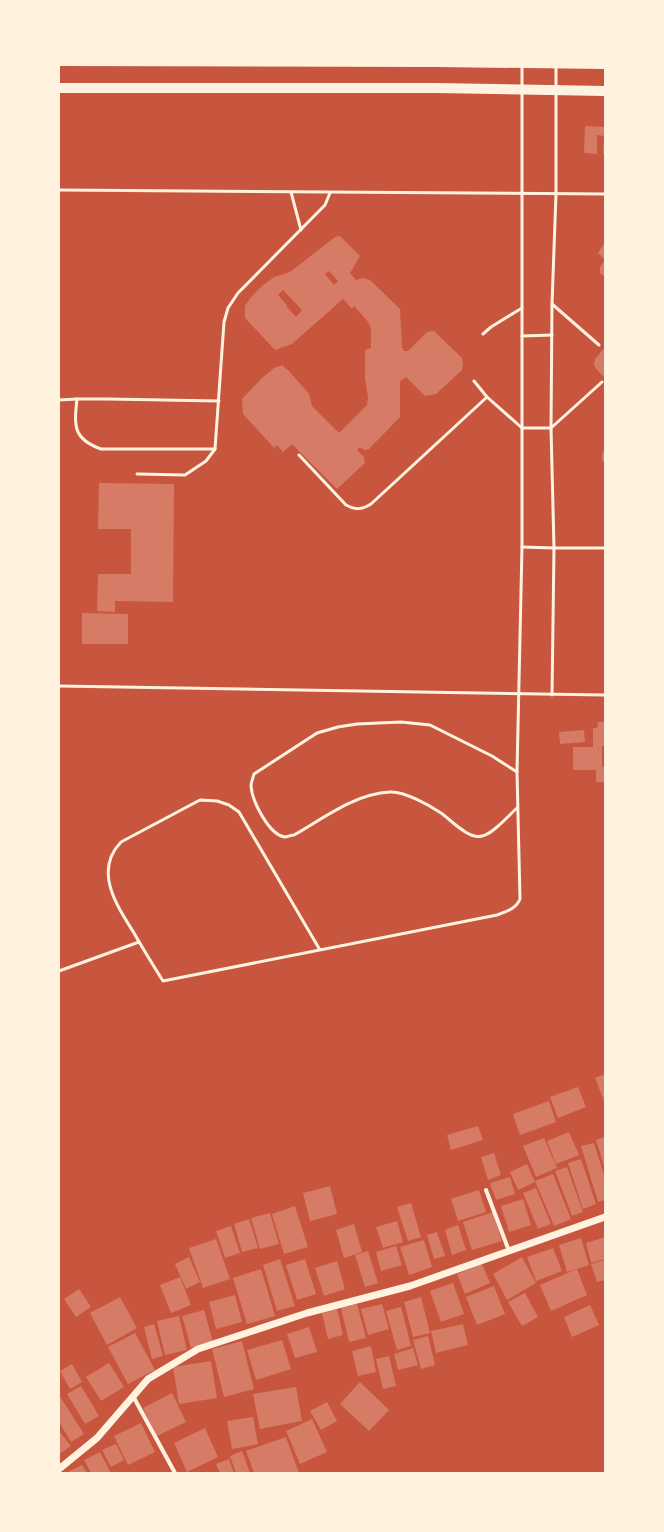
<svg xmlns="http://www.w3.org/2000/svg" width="664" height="1532" viewBox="0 0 664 1532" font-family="'Varela Round',sans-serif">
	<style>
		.building { fill: #d67c66; fill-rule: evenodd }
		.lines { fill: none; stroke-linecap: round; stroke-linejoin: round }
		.service { stroke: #fff3e0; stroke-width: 3 }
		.minor { stroke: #fff3e0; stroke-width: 4 }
		.tertiary { stroke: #fff3e0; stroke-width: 7 }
		.primary { stroke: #fff3e0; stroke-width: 10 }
	</style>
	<rect width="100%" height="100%" fill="#c8553d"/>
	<g class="building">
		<path d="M585,126l20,1v27h-2l1,-18 -7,-1v19l-13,-1z"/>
		<path d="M340,236l20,20 -10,17 6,7 7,-2 7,2 30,29 2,38 2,4h4l19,-19 7,-1 28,27 1,6 -1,6 -26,24 -11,2 -19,-19 -6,4v36l-31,32 -5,1 -4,-3 -3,3 7,7 1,6 -28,26 -45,-45 -9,8 -6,-7 -3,3 -31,-34 -1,-15 20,-21 12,-10 8,-3 7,6 20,23 3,12 27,27 28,-28 1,-8 -3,-18v-29l6,-2v-18l-2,-7 -15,-17 -2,3 -9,-10 -51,45 -17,6 -30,-32v-12l6,-9 11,-11 12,-9 16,-5 45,-35zM329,271l9,10 -4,4 -9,-11zM283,290l19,20 -6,7 -10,-11 1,-1 -9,-10z"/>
		<path d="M605,242v18l-7,-7z"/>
		<path d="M605,260v17l-5,-4v-6z"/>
		<path d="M605,347v31l-9,-9 -2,-5 1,-5z"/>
		<path d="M605,449v14l-3,-3v-6z"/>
		<path d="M99,483l75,1 -1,118 -58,-1v11l-18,-1 1,-37h33v-45h-33z"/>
		<path d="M82,613l46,1v30h-46z"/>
		<path d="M598,722h7v24h-3v21h3v15h-9v-12h-23v-23h20v-19h4z"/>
		<path d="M584,730l1,12 -25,2 -1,-12z"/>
		<path d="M605,1074v29l-10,-25z"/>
		<path d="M578,1087l8,20 -28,11 -8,-21z"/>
		<path d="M549,1101l7,21 -36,13 -7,-21z"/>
		<path d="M478,1126l5,14 -32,10 -4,-15z"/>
		<path d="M569,1132l10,23 -23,9 -9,-23z"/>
		<path d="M605,1137v32l-9,-29z"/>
		<path d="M544,1138l13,30 -21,9 -13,-31z"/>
		<path d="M594,1143l11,35v22l-7,2 -17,-56z"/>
		<path d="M494,1153l7,22 -13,5 -7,-23z"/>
		<path d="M581,1159l15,45 -13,5 -15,-46z"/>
		<path d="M527,1164l8,18 -17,8 -8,-18z"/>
		<path d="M567,1167l16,45 -11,4 -17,-45z"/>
		<path d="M553,1174l18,45 -17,7 -19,-45z"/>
		<path d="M510,1177l5,17 -19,6 -6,-17z"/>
		<path d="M330,1186l7,28 -27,7 -7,-28z"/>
		<path d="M536,1188l15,36 -13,5 -15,-36z"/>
		<path d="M479,1190l7,22 -28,9 -7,-22z"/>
		<path d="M523,1199l8,26 -22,7 -8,-26z"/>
		<path d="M411,1203l10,34 -13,4 -11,-34z"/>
		<path d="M295,1206l13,41 -24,7 -12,-40z"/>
		<path d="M493,1212l9,29 -30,9 -9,-28z"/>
		<path d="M270,1213l9,31 -19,5 -9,-31z"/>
		<path d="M249,1219l9,29 -16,4 -8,-28z"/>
		<path d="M397,1221l6,21 -20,6 -7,-21z"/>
		<path d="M354,1224l8,28 -18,6 -8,-28z"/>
		<path d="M458,1225l8,25 -14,5 -7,-25z"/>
		<path d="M231,1226l9,27 -15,5 -9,-27z"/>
		<path d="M437,1232l8,24 -11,3 -7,-24z"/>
		<path d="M605,1237v22l-14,4 -5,-20z"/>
		<path d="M581,1238l8,27 -22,7 -8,-27z"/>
		<path d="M216,1239l14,40 -27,9 -14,-40z"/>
		<path d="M424,1240l8,27 -23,8 -9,-28z"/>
		<path d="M396,1246l6,19 -21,6 -5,-19z"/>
		<path d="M553,1248l9,23 -26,10 -9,-24z"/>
		<path d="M368,1251l10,32 -13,4 -10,-32z"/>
		<path d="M189,1257l11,25 -14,7 -11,-25z"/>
		<path d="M522,1257l14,26 -29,17 -14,-26z"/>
		<path d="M280,1259l15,47 -18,5 -14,-46z"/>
		<path d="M305,1259l11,35 -19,6 -11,-35z"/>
		<path d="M605,1260v20l-8,2 -6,-18z"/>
		<path d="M337,1261l8,28 -21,7 -9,-28z"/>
		<path d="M482,1264l8,19 -25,11 -8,-20z"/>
		<path d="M261,1269l14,47 -28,8 -14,-46z"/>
		<path d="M577,1269l10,26 -36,16 -11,-26z"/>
		<path d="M180,1277l11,28 -20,8 -11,-28z"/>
		<path d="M453,1283l11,31 -23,8 -11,-31z"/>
		<path d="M494,1286l11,28 -28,11 -11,-28z"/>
		<path d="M79,1289l12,18 -15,10 -12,-18z"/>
		<path d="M525,1293l13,24 -16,9 -14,-24z"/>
		<path d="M235,1295l7,27 -26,7 -7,-27z"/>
		<path d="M120,1297l17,31 -30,17 -17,-32z"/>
		<path d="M421,1297l9,36 -17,4 -9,-35z"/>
		<path d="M357,1304l9,34 -17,4 -8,-34z"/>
		<path d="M382,1304l7,25 -21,6 -7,-26z"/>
		<path d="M590,1305l9,20 -27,12 -8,-20z"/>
		<path d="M401,1307l10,39 -14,4 -11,-39z"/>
		<path d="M337,1309l6,26 -15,4 -6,-26z"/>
		<path d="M204,1310l9,32 -22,6 -9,-32z"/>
		<path d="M179,1316l8,34 -22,5 -8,-34z"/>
		<path d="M154,1324l9,32 -11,3 -8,-32z"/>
		<path d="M463,1324l5,21 -32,8 -5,-22z"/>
		<path d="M309,1327l8,25 -22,6 -8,-24z"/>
		<path d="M135,1333l20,37 -27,14 -20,-37z"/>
		<path d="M428,1336l7,29 -14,4 -8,-29z"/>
		<path d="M282,1340l9,29 -35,11 -9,-30z"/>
		<path d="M242,1341l12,48 -30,8 -12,-48z"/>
		<path d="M371,1346l5,26 -18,4 -6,-25z"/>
		<path d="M413,1348l5,17 -20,5 -4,-16z"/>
		<path d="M389,1356l7,30 -13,3 -7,-30z"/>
		<path d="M211,1361l6,37 -38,6 -6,-37z"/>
		<path d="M109,1363l15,24 -23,14 -15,-24z"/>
		<path d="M72,1364l10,18 -12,7 -10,-18z"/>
		<path d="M360,1382l29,28 -20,21 -29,-27z"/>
		<path d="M81,1386l18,30 -14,8 -18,-30z"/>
		<path d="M296,1387l6,34 -42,8 -7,-35z"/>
		<path d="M172,1393l14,29 -29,14 -14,-28z"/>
		<path d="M59,1395l25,39 -13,8 -12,-20z"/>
		<path d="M327,1402l10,19 -16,9 -11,-19z"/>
		<path d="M253,1417l5,27 -26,5 -5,-28z"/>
		<path d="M312,1419l15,33 -27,12 -14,-33z"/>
		<path d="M141,1423l14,29 -27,13 -14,-29z"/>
		<path d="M205,1428l13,29 -31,15 -13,-29z"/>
		<path d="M59,1431l12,15 -12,8z"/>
		<path d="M286,1437l13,36h-45l-8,-22z"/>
		<path d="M116,1444l8,16 -13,7 -9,-17z"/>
		<path d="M242,1451l8,22h-14l-6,-17z"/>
		<path d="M100,1452l11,21h-20l-7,-13z"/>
		<path d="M229,1459l5,14h-14l-4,-9z"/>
		<path d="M82,1465l5,8h-21z"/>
	</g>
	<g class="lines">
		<g class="service">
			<path d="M59,190l546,4"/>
			<path d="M291,192l10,38"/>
			<path d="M552,304l47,41"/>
			<path d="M483,334l8,-7 31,-19"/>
			<path d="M522,336l30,-1"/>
			<path d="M474,381l13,16 35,31h29l51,-46"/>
			<path d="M59,400l18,-1"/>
			<path d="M215,449h-114c-28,-10 -27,-23 -24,-50h31l111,2"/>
			<path d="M299,455l47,50c9,5 16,5 25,-1l116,-107"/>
			<path d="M137,474l48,1 21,-14 9,-12 9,-127 4,-14 10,-15 87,-88 5,-12"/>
			<path d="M522,547l32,1h51"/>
			<path d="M59,686l546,9"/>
			<path d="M552,695l2,-147 -3,-120 1,-124 4,-110v-129"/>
			<path d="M517,772l-25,-16 -62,-31 -29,-3 -44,2 -19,3 -21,6 -63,41c-1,4 -3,8 -3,12 1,15 18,49 34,51 2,0 6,-2 9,-2 30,-17 60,-41 96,-43 14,-1 39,13 51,21 10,7 28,27 41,23 11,-2 26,-20 35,-28"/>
			<path d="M320,950l-81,-138 -10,-7 -12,-4 -17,-1 -79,42c-28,29 -4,64 13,91 9,16 19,32 29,48l334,-66c10,-4 19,-6 23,-16l-3,-127 5,-225v-482"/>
			<path d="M59,971l80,-29"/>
		</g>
		<g class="minor">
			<path d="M486,1190l23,61"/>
			<path d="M133,1396l42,77"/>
		</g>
		<path class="tertiary" d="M59,1469l38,-31 51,-59 50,-30 109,-36 103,-27 195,-69"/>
		<g class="primary">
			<path d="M59,61l377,1 169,2"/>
			<path d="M59,88h376l170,3"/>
		</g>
	</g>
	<rect width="664" height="1532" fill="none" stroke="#fff3e0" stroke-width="120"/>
</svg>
